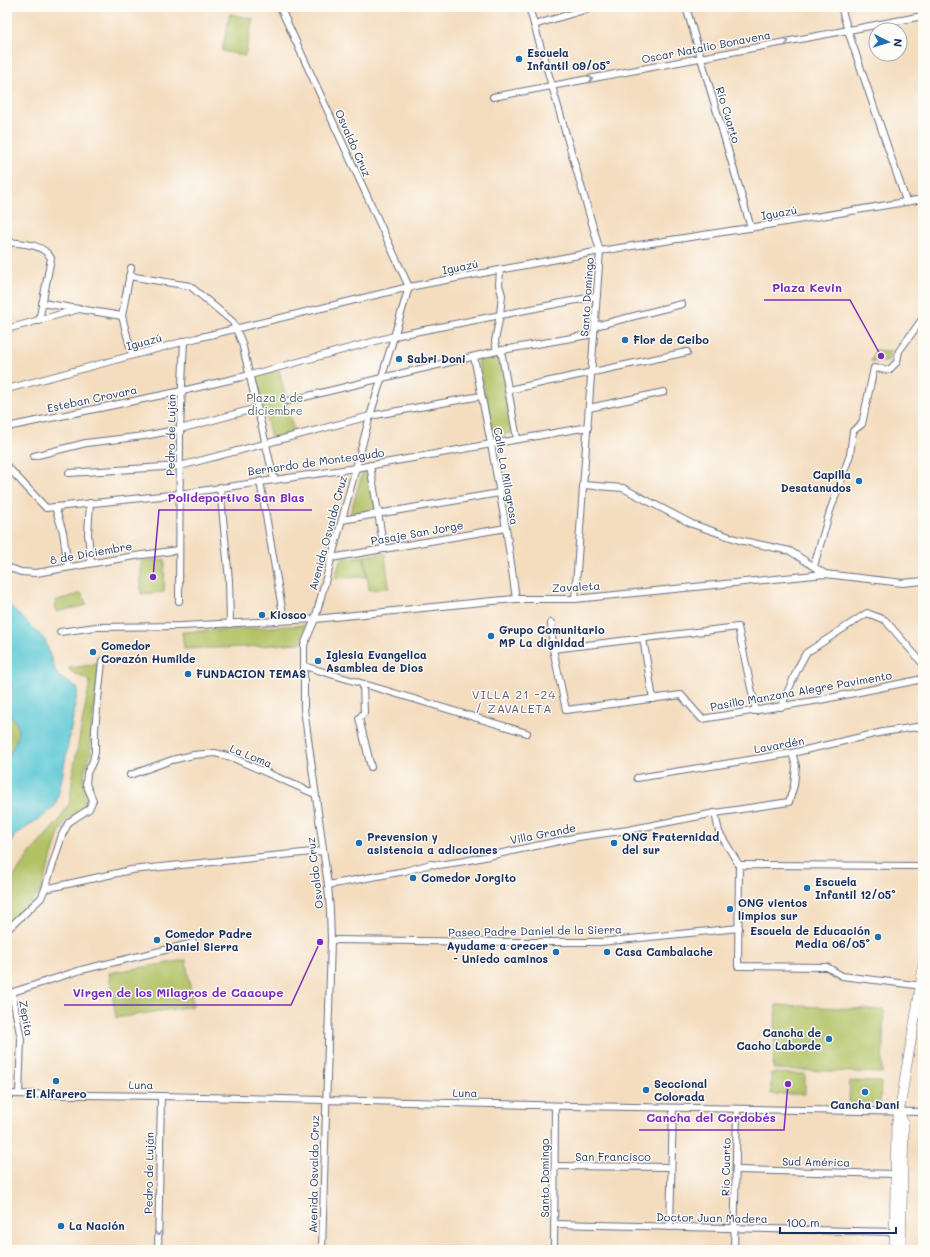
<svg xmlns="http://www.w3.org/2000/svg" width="930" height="1257" viewBox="0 0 930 1257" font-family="Mali,sans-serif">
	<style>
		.green { fill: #b1c164; stroke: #667861 }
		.water { fill: #5ec9d6; stroke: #3c7c9a }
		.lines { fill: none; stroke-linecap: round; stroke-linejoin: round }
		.minor-casing { stroke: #676c80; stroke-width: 8 }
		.secondary-casing { stroke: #676c80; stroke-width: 10 }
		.minor { stroke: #fff; stroke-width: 6 }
		.secondary { stroke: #fff; stroke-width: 9 }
		.oneway { stroke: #8d97ae }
		.poi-dot { fill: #1f6fb2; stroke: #fdfcf7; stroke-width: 1.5 }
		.labels { text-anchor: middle; stroke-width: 3; stroke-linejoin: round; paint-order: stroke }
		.street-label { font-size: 11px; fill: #1b2f5e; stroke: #fdfcf7 }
		.poi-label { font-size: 11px; font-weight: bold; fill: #1b2f5e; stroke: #fdfcf7; text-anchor: start }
		.park-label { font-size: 11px; fill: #485b60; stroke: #fdfcf7 }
		.neighbourhood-label { font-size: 12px; letter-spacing: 1px; fill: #5c587c; stroke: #fdfcf7 }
		.leader { fill: none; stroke: #7b2cbf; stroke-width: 1.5 }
		.callout-dot { fill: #7b2cbf; stroke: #fdfcf7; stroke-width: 1.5 }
		.callout-label { font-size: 12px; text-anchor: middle; font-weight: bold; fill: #7b2cbf; stroke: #fdfcf7; stroke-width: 3; stroke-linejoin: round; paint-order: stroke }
	</style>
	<rect width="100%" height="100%" fill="#fdfcf7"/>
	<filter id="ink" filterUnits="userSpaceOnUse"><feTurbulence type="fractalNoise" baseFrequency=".025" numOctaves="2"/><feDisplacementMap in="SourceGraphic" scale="8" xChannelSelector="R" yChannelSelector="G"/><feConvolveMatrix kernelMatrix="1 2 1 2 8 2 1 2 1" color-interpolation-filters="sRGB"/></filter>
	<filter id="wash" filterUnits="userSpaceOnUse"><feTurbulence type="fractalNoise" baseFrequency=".012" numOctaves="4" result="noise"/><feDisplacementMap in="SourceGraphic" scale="16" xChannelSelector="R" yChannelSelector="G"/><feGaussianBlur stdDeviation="0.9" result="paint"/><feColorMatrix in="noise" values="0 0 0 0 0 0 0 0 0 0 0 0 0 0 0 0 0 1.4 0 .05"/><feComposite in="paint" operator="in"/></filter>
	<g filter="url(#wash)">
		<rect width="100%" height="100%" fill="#f4ddbf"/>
		<g class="green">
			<path d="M230,14l23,5 -8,37 -23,-5z"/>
			<path d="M875,350l17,1 -5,11 -16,-1z"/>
			<path d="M500,354l14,79 -21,3 -15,-77z"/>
			<path d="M279,370l15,62 -23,6 -15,-62z"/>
			<path d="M370,469l5,40 -25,5 13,-43z"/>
			<path d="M385,553l4,35 -20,2 -4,-34z"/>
			<path d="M364,556l3,21 -32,1 6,-19z"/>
			<path d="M165,559l-1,33 -23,2v-33z"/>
			<path d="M81,593l6,12 -31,7 -1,-11z"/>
			<path d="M305,625l-4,18 -55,4 -62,2 -2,-17z"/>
			<path d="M99,664l-2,24 -7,48 1,19 -5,10 -3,17 6,14 -2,9 -4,5 -10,5 -6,4 -8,14 -18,58 -8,9 -26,25v-38l23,-34 28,-31 12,-20 3,-30 17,-91 -20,-10 -1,-3z"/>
			<path d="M7,680l5,4 -4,17 2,14 7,9 1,12 -11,24z"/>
			<path d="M186,960l7,46 -77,12 -7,-45z"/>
			<path d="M776,1005l108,5 -2,63 -109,-4z"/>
			<path d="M771,1073l34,1v20h-34z"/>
			<path d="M850,1081l31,1 -1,21 -31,-1z"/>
		</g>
		<path class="water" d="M7,603l38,37 10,30 3,6 20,13 -15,83 -4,20 -4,14 -9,8 -32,22 -7,16v-92l11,-24 -1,-12 -7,-9 -2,-14 4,-17 -5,-4z"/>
	</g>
	<g filter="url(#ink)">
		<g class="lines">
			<defs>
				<g id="minor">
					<path d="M280,7l129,280"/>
					<path d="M529,7l71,244 -25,348"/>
					<path d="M686,7l65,221"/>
					<path d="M841,7l7,24 58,170"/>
					<path d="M534,25l60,-18"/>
					<path d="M493,97l430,-81"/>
					<path d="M7,242c15,2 35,1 44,16l-12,63"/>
					<path d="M131,268l-9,48 10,39"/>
					<path d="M129,276l61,10 43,36 9,21 32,136"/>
					<path d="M42,303l80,13"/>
					<path d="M595,326l87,-22"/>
					<path d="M7,329l72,-20"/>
					<path d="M501,350l16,89"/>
					<path d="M497,351l-2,-10 5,-26 2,-20 -3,-10 1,-15"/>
					<path d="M474,357l17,87 15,84 10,71"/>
					<path d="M7,389l190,-51 212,-51 191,-36 155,-24 168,-28"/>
					<path d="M508,390l179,-38"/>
					<path d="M288,401l94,-23 115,-27 97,-17"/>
					<path d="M589,408l75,-16"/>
					<path d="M7,427l175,-36 68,-16 144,-39 203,-40"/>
					<path d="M34,456l52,-13 58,-7 36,-7 77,-21"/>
					<path d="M370,465l14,84"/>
					<path d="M7,466l39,42 134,-14 176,-26 232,-41"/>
					<path d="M69,473l111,-7 190,-50 111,-20"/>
					<path d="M260,481l24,139"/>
					<path d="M583,485l40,3 69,36 47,16 51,11 35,23"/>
					<path d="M220,487l9,93 1,44"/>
					<path d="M90,503l-2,31 3,29"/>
					<path d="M55,507l8,25 5,35"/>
					<path d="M342,520l157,-27"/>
					<path d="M331,558l175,-30"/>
					<path d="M814,566l16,-55 20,-56 3,-24 9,-7 12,-56 15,2 8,-8 2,-11 24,-33"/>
					<path d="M7,567l14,5 15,1 99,-17 44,-6"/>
					<path d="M179,601l1,-172 4,-88"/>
					<path d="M551,623l2,26 13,61 115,-15 21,24 118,-19 103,-21"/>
					<path d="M60,632l36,-5 86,-1 133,-7 167,-17 34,-3h59l250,-25 78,9 20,-2"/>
					<path d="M643,638l10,61"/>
					<path d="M553,649l185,-22 18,84"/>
					<path d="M304,666l223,67"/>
					<path d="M363,684l1,29 -5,5 12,49"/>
					<path d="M781,707l17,-39 8,-15 61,-40 18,7 38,44"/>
					<path d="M130,775l42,-15 21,-5 22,-2 16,4 84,37"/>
					<path d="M637,778l155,-25 91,-21 40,-6"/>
					<path d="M715,813l4,19 20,33"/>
					<path d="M923,866l-184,-1 -1,101 89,1 15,9 81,10"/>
					<path d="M328,885l77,-14 26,-7 8,1 26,-4 113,-24 50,-7 87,-17 74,-11 5,-17 2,-19 -4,-13"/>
					<path d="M45,889l86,-19 192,-19"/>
					<path d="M7,930l34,-32 4,-9 17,-54 7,-13 20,-13 4,-9 -7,-16 1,-11 6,-12 2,-9v-23l7,-68"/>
					<path d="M331,940l173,2h96l139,-14"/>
					<path d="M12,993l9,46 -2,55"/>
					<path d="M7,994l74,-24 113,-27"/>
					<path d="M7,1094l154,2 412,10 350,6"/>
					<path d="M555,1166l116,1"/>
					<path d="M736,1170l159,4"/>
					<path d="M554,1224l343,8"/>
					<path d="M670,1227l3,-119"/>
					<path d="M158,1250l3,-154"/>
					<path d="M322,1250l9,-310 -1,-29 -2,-26 -24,-176v-64l11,-26 55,-203 39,-129"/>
					<path d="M554,1250l1,-144"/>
					<path d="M734,1250l3,-141"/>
				</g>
				<g id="secondary">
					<path d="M900,1113l4,12 -3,125"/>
					<path d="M894,1250l2,-125c5,-18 7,-36 10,-55 6,-35 13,-70 17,-105"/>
				</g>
			</defs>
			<use href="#minor" class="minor-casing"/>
			<use href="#secondary" class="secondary-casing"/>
			<use href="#minor" class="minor"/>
			<use href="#secondary" class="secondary"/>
		</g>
		<defs><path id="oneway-chevron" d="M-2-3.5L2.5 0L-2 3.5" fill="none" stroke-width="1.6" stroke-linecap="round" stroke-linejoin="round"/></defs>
		<g class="oneway">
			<use href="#oneway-chevron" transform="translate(786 42) rotate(-10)"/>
			<use href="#oneway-chevron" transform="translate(590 79) rotate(-11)"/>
			<use href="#oneway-chevron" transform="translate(158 1233) rotate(91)"/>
		</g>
	</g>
	<g class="poi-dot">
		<circle cx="519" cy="59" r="4"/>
		<circle cx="625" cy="340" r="4"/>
		<circle cx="399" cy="359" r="4"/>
		<circle cx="859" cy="481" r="4"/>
		<circle cx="262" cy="615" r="4"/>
		<circle cx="491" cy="636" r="4"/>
		<circle cx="93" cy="652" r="4"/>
		<circle cx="318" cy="661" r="4"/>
		<circle cx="188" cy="674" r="4"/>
		<circle cx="359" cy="843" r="4"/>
		<circle cx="614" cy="843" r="4"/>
		<circle cx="413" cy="878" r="4"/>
		<circle cx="807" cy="888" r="4"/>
		<circle cx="730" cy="909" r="4"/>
		<circle cx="878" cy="937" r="4"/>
		<circle cx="157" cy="940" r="4"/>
		<circle cx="556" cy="952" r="4"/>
		<circle cx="607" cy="952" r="4"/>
		<circle cx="829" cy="1039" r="4"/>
		<circle cx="56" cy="1081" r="4"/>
		<circle cx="646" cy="1090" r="4"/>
		<circle cx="865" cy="1092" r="4"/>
		<circle cx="61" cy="1226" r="4"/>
	</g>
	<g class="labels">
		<g class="street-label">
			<text transform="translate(706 47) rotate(-11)" y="4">Oscar Natalio Bonavena</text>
			<text transform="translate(728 115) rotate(73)" y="4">Río Cuarto</text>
			<text transform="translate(353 143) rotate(66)" y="4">Osvaldo Cruz</text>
			<text transform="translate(779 213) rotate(-10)" y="4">Iguazú</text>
			<text transform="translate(460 267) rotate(-11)" y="4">Iguazú</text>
			<text transform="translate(587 297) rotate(-86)" y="4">Santo Domingo</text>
			<text transform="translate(144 342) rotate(-15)" y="4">Iguazú</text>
			<text transform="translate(92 399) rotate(-12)" y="4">Esteban Crovara</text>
			<text transform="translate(171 435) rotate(-89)" y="4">Pedro de Luján</text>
			<text transform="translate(316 462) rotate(-8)" y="4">Bernardo de Monteagudo</text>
			<text transform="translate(506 476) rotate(80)" y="4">Calle La Milagrosa</text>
			<text transform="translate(328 533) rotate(-75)" y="4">Avenida Osvaldo Cruz</text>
			<text transform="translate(417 533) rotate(-10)" y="4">Pasaje San Jorge</text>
			<text transform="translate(91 553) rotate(-10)" y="4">8 de Diciembre</text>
			<text transform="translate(576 587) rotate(-3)" y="4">Zavaleta</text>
			<text transform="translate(801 691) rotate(-10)" y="4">Pasillo Manzana Alegre Pavimento</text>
			<text transform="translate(779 745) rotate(-10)" y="4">Lavardén</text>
			<text transform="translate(251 756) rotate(22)" y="4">La Loma</text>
			<text transform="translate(543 834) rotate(-11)" y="4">Villa Grande</text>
			<text transform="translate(315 873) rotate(-97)" y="4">Osvaldo Cruz</text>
			<text transform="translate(535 931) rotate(-1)" y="4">Paseo Padre Daniel de la Sierra</text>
			<text transform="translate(26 1018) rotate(80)" y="4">Zepita</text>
			<text transform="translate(141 1085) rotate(1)" y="4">Luna</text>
			<text transform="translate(465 1093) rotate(1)" y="4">Luna</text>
			<text x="613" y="1161">San Francisco</text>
			<text transform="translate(816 1162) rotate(1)" y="4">Sud América</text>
			<text transform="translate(726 1167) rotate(-89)" y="4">Río Cuarto</text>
			<text transform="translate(149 1173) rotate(-89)" y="4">Pedro de Luján</text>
			<text transform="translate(314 1174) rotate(-89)" y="4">Avenida Osvaldo Cruz</text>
			<text transform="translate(545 1178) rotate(-90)" y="4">Santo Domingo</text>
			<text transform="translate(712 1218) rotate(1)" y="4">Doctor Juan Madera</text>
		</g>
		<g class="poi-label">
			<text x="527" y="57">Escuela<tspan x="527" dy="13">Infantil 09/05°</tspan></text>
			<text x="633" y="344">Flor de Ceibo</text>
			<text x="407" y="363">Sabri Doni</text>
			<text x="851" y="479" text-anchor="end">Capilla<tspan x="851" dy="13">Desatanudos</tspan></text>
			<text x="270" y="619">Kiosco</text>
			<text x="499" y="634">Grupo Comunitario<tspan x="499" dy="13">MP La dignidad</tspan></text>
			<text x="101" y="650">Comedor<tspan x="101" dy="13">Corazón Humilde</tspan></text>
			<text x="326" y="659">Iglesia Evangelica<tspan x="326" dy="13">Asamblea de Dios</tspan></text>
			<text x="196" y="678">FUNDACION TEMAS</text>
			<text x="367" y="841">Prevension y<tspan x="367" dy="13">asistencia a adicciones</tspan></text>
			<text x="622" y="841">ONG Fraternidad<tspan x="622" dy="13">del sur</tspan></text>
			<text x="421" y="882">Comedor Jorgito</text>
			<text x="815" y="886">Escuela<tspan x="815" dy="13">Infantil 12/05°</tspan></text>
			<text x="738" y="907">ONG vientos<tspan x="738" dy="13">limpios sur</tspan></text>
			<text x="870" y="935" text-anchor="end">Escuela de Educación<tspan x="870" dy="13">Media 06/05°</tspan></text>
			<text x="165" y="938">Comedor Padre<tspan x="165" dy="13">Daniel Sierra</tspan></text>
			<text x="548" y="950" text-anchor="end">Ayudame a crecer<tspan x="548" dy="13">- Uniedo caminos</tspan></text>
			<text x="615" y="956">Casa Cambalache</text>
			<text x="821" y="1037" text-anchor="end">Cancha de<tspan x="821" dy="13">Cacho Laborde</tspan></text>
			<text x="654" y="1088">Seccional<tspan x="654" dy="13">Colorada</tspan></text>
			<text x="56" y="1098" text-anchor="middle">El Alfarero</text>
			<text x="865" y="1109" text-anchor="middle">Cancha Dani</text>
			<text x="69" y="1230">La Nación</text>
		</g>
		<g class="park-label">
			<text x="275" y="402">Plaza 8 de<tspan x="275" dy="13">diciembre</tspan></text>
		</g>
		<g class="neighbourhood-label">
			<text x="514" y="699">VILLA 21 -24<tspan x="514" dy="14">/ ZAVALETA</tspan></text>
		</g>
	</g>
	<path class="leader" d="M881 356L850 300H764M153 577L159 510H312M320 942L291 1005H64M788 1084L784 1130H639"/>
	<g class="callout-dot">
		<circle cx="881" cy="356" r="4"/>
		<circle cx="153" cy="577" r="4"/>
		<circle cx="320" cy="942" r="4"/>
		<circle cx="788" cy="1084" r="4"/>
	</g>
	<g class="callout-label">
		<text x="807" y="292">Plaza Kevin</text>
		<text x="236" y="502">Polideportivo San Blas</text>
		<text x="178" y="997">Virgen de los Milagros de Caacupe</text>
		<text x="711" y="1122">Cancha del Cordobés</text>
	</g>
	<rect width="930" height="1257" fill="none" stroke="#fdfcf7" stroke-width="24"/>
	<g transform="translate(888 42) rotate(95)"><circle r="19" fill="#fdfcf7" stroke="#a3aaba"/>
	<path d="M0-3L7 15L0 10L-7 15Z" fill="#1f6fb2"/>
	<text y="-6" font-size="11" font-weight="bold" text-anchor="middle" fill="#1b2f5e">N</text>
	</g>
	<path d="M780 1227v6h116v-6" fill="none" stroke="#1b2f5e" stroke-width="2"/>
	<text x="786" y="1227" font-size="12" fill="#1b2f5e" stroke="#fdfcf7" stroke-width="3" paint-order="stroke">100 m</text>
</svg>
